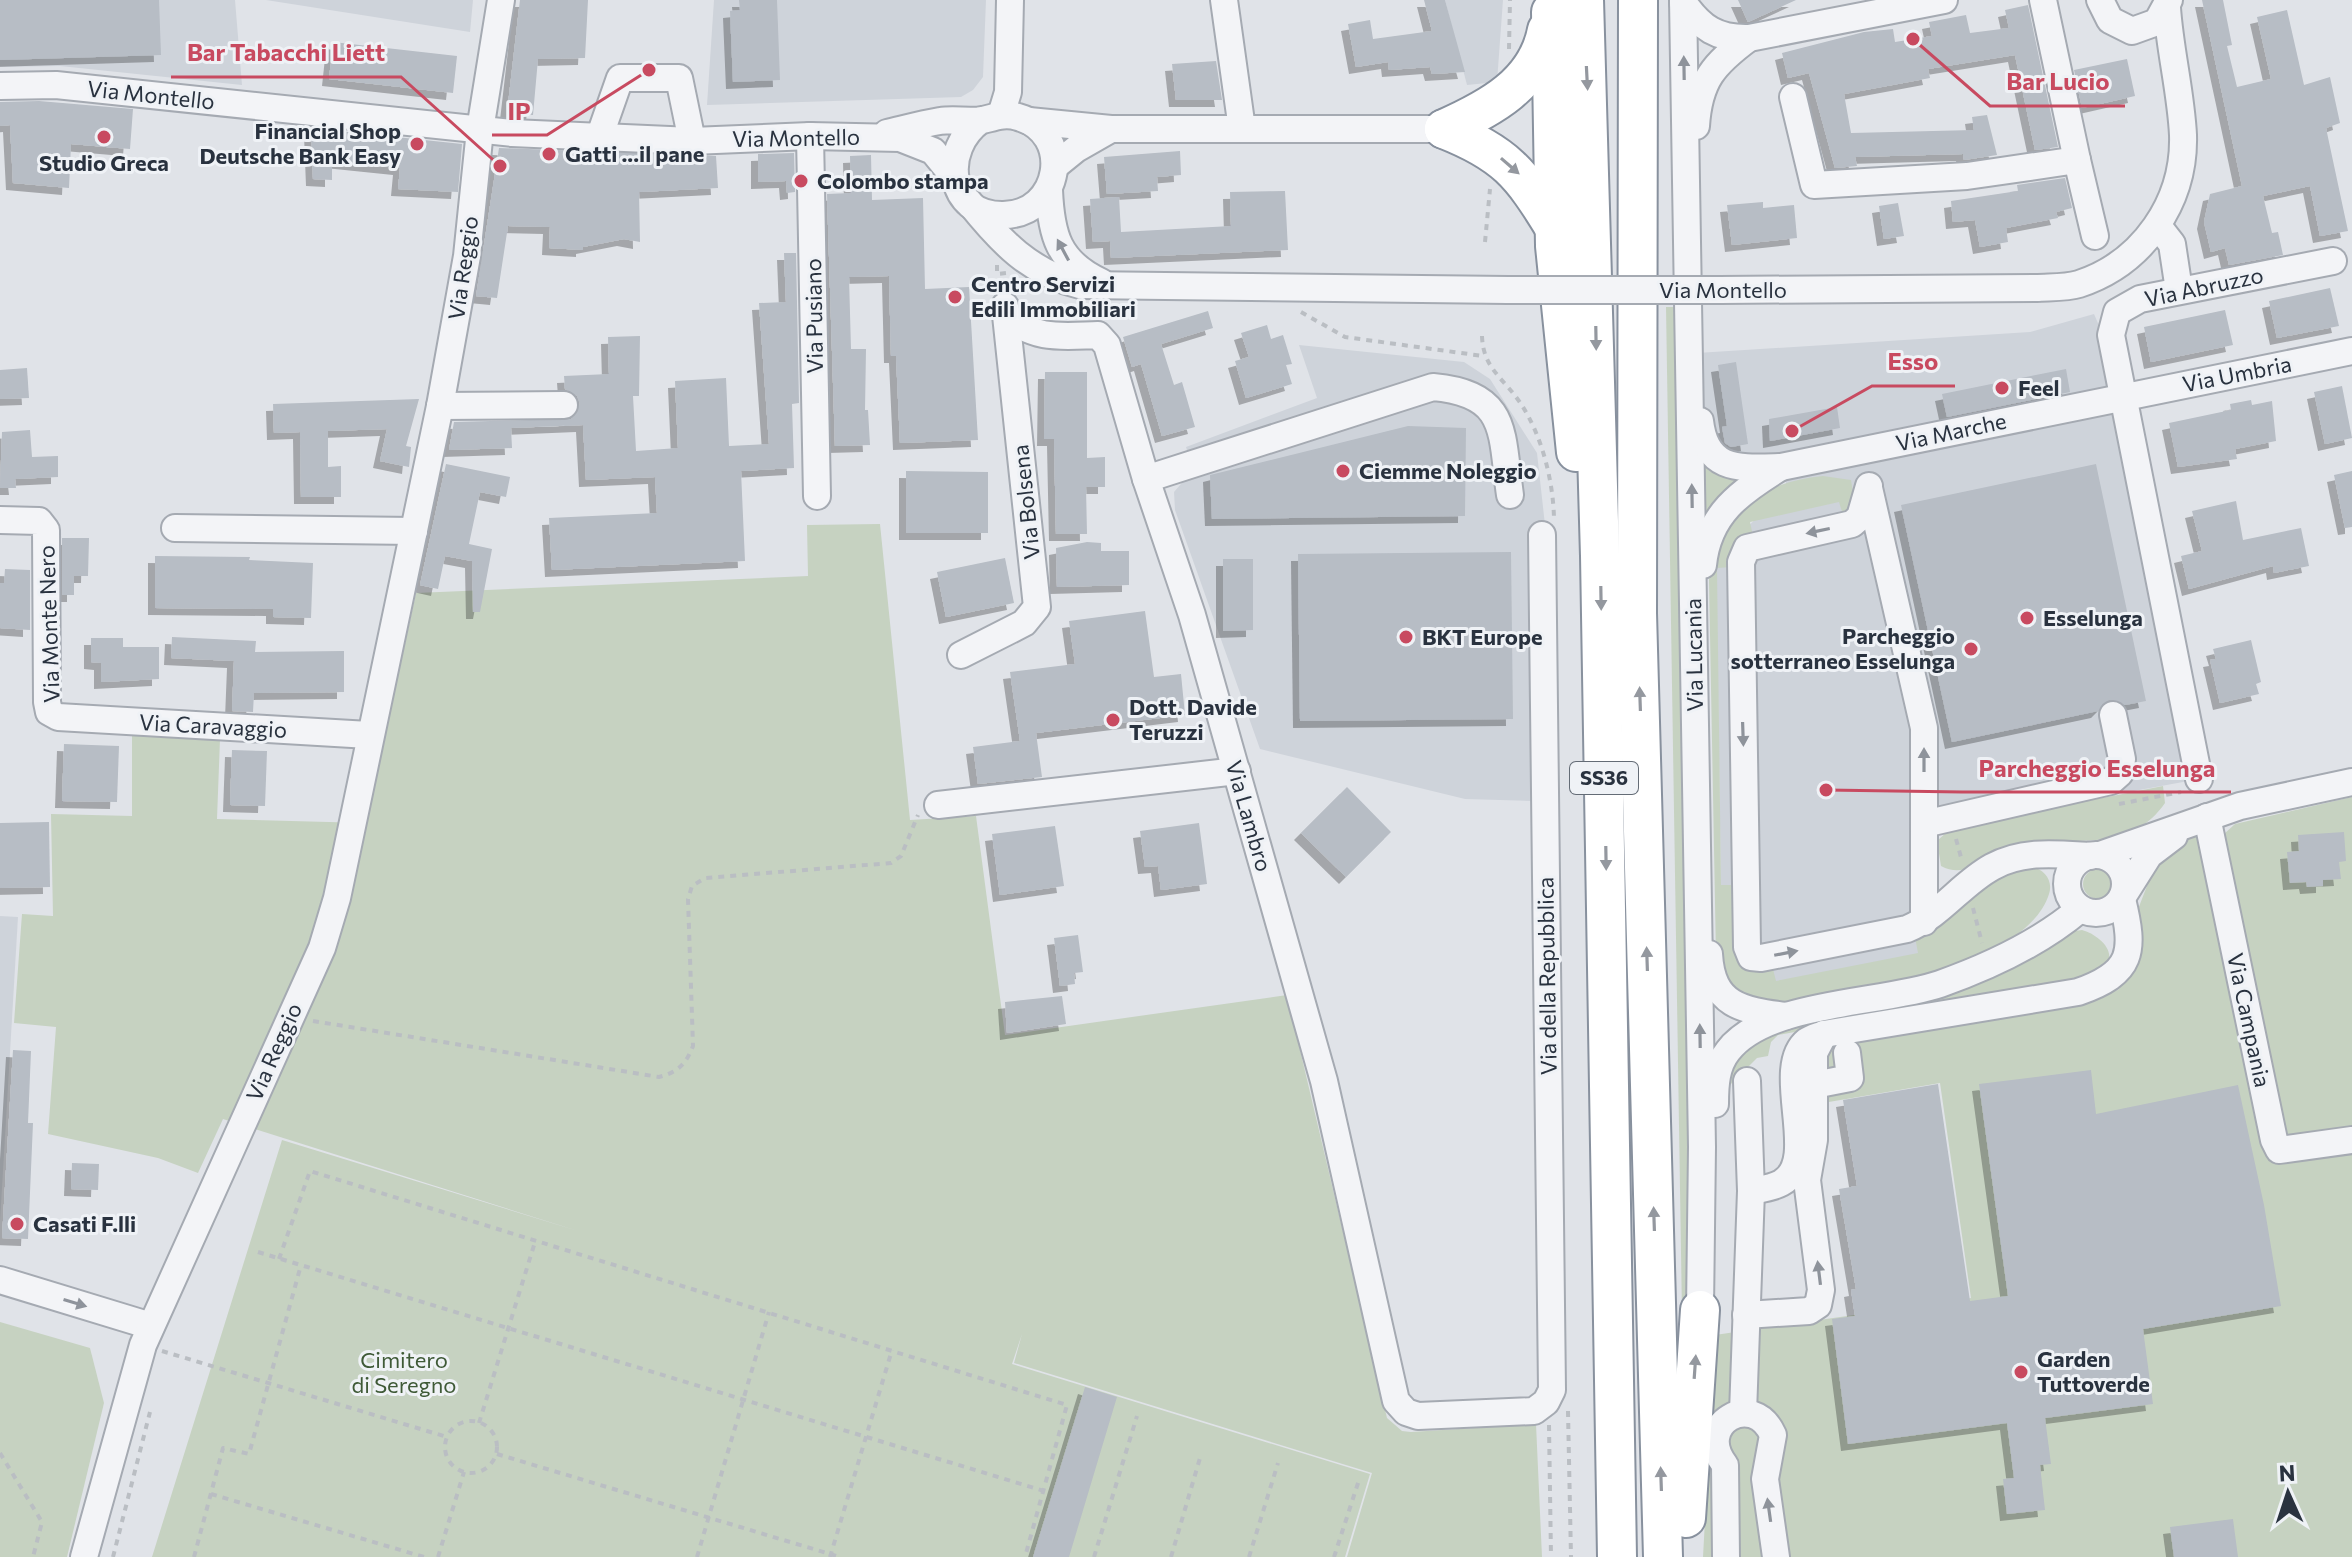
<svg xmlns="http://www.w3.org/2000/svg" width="2352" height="1557" viewBox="0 0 2352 1557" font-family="Commissioner,sans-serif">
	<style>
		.built { fill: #ced3da }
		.green { fill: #c6d2c1 }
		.building { fill: #b7bdc5; filter: url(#shadow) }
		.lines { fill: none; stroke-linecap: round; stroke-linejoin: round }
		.minor-casing { stroke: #a5aab2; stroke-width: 30 }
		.highway-casing { stroke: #88919e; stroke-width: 42 }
		.path { stroke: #babec3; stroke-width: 4; stroke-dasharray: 6 6; stroke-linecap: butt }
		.minor { stroke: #f3f4f7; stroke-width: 26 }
		.highway { stroke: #fff; stroke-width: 38 }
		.minor-bridge-casing { stroke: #a5aab2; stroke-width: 30; stroke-linecap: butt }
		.minor-bridge { stroke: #f3f4f7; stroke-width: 26 }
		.oneway { fill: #8e939b }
		.oneway2 { fill: #94989f }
		.poi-dot { fill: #c84a60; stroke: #eff2f6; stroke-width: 3 }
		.labels { text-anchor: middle; stroke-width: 6; stroke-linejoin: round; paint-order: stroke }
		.shield { fill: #eff2f6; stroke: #646c76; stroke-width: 2 }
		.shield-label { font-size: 20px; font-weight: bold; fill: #29323f }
		.street-label { font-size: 22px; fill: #29323f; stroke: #eff2f6 }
		.poi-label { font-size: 22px; font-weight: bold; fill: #29323f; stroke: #eff2f6; text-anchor: start }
		.park-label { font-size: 22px; fill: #3f5a37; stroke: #eff2f6 }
		.leader { fill: none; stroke: #c84a60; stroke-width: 3 }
		.callout-dot { fill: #c84a60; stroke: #eff2f6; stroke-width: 3 }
		.callout-label { font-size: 24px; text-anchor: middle; font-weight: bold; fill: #c84a60; stroke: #eff2f6; stroke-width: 6; stroke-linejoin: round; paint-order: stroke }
	</style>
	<defs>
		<filter id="shadow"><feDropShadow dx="-7" dy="7" stdDeviation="0" flood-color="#0004"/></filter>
	</defs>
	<rect width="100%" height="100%" fill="#e0e3e8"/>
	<g class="built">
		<path d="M0,0h235l7,85 -182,-19 -60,1z"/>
		<path d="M266,0h207l-3,32z"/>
		<path d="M714,0h272l-3,77 -10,13 -12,7 -254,8z"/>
		<path d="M1445,0h58l-6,82 -30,3z"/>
		<path d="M2094,314l10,23 90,443 -258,47 3,102 -18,26 -178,34 -21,-33 -6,-398 71,-70 -5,-27 -42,1 -32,-25 -11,-84 333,-21z"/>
		<path d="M1299,345l165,17 26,17 47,74 8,72 -15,2 3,274 -68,-2 -205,-50 -85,-239 -1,-18 19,-22 -7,-23 131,-49z"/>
		<path d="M0,916l18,1 -18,305z"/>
	</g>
	<g class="green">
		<path d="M1666,307h14l16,833 -7,176 -7,-1z"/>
		<path d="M1704,465l7,7 28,8 -35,38 -5,-50z"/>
		<path d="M1823,476l28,4 4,25 -11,13 -5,-16 -89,20 3,14 -21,31 -15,1 4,317h16v77l10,9 26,-2 3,12 142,-28 -3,-16c44,-13 64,-65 112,-70 15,-1 27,12 22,27 -21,66 -155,89 -213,100 -17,4 -37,11 -54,10 -17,0 -37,-9 -53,-13l-13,-35 -7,-376c9,-67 48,-97 114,-104z"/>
		<path d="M880,524l30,296 66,-4 29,219 282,-40 100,423 15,13 9,1 125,-8 6,133h-195l25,-84 -358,-110 8,-29 -10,30 358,110 -25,83h-1193l130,-417 296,91 -355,-112 -25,54 -40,-15 -110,-24 8,-107 -42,-4 8,-109 31,2 -2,-102 81,2v-83l88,6 -3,80 149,4 50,-230 392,-17 -1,-51z"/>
		<path d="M2163,786l2,17c-35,51 -93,33 -146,41 -29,5 -49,38 -78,22l-4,-25 11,-10 13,-5z"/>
		<path d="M2352,797v760h-649l12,-222 256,-37 -31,-215 -123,21 -11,-57 312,-57 14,-16 8,-22 -5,-35 22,-57 15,-15 33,-16 19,13v-8l11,-10z"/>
		<circle cx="2098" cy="884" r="15"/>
		<path d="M2082,930c16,4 41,25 18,40 -9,6 -21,9 -31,13l-291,52 -7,7 -3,14 -11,2 -34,34 2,-18 23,-31 43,-18 150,-29 65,-28 57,-35z"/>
		<path d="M0,1322l90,26 14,55 -37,154h-67z"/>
	</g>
	<g class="building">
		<path d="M0,0h159l2,55 -161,5z"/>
		<path d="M520,0h68l-3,58 -47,1 -5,56 -26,-2z"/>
		<path d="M739,0h38l3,80 -47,2 -3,-71 10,-1z"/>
		<path d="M1424,0h21l20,72 -33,2 -2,-7 -41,3 -1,-8 -32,5 -8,-43 22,-4 3,19 59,-8z"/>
		<path d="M1738,0h58l-48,22z"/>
		<path d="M2202,0h21l9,45 -5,1 10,41 34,-8 -14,-62 30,-7 17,75 26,-8 10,46 -14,5 22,103 -28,5 -10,-50 -47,10 9,37 6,-1 5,23 -54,10 -4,-17 -14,4 -7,-30 6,-28 32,-8z"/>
		<path d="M2028,5l30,142 -23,3 -20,-95 -87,14 2,9 -86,16 7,39 123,-3 -2,-13 15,-2 10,40 -33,5 -1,-6 -108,3 2,9 -22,2 -26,-95 -21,5 -6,-25 82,-21 29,-3 2,13 37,-6 -3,-14 37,-7 4,18 39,-5 -4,-18z"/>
		<path d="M333,42l124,14 -4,37 -124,-14z"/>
		<path d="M2127,59l8,37 -53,12 -8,-38z"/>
		<path d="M1216,61l6,39h-46l-4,-36z"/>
		<path d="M39,101l94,8 -3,40 -59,-5 -2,44 -56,-5 -3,-58 -10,1v-24z"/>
		<path d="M311,128l151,16 -4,48 -60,-3 2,-21 -68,-7v19l-19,-1z"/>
		<path d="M499,148l217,8 2,32 -79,4 1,50 -16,-3 -41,8v3l-34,-2 1,-21 -42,-1 -11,72 -21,-2z"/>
		<path d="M1180,151l1,24 -24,2 1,14 -51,3 -3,-37z"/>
		<path d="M794,153l1,39 -8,1 -1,-12 -28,1v-28z"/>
		<path d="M871,155l1,45 51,-2 2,91 44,-2 9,153 -78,3 -4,-87h-5l-2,-80 -40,1 2,72h15l-1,61h3l2,35 -35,1 -8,-252 24,-1 -1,-37z"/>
		<path d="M2065,178l7,30 -16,4 2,6 -52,10 2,14 -28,5 -5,-27 -22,2 -2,-21 67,-10 -1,-6z"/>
		<path d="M1285,191l3,59 -177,8 -1,-17 -17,1 -3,-43 29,-2 2,35 110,-6 -1,-34z"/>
		<path d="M1763,202v6l31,-3 3,33 -65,7 -5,-40z"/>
		<path d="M1898,203l6,33 -20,3 -5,-33z"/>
		<path d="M784,253h12l3,150 -7,1 2,64 -53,3 4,90 -193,9 -3,-52 108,-5 -2,-36 -69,3 -3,-55 -72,3 1,20 -63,2 5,-28 117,-3 9,-15 -3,-8 -12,-7 -1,-13 45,-2 -1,-37 32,-1 -1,60h-6l3,55 42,-3 -3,-67 51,-3 3,68 40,-2 -10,-141 27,-1z"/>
		<path d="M2330,288l9,38 -62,12 -8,-37z"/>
		<path d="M2225,310l8,35 -82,17 -7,-35z"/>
		<path d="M1208,311l5,17 -52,16 13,41 8,-3 13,45 -33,9 -21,-72 -9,3 -9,-30z"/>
		<path d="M1267,325l4,14 12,-4 9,29 -6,1 6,19 -46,14 -11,-37 14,-4 -8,-24z"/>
		<path d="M1736,362l12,82 -17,3 -6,-4 -3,-16 5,-1 -9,-61z"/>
		<path d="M27,368l2,30 -29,1v-29z"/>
		<path d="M2066,369l4,23 -123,25 -5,-23z"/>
		<path d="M1045,372h42v86l18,-1v30h-19l1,47h-31l-2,-95h-10z"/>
		<path d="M2342,386l10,52 -27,6 -11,-52z"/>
		<path d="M419,399l-13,47 5,1 -2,20 -29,-6 7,-32 -59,2v36l13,-1v31h-40l-1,-65 -26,1 -1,-29z"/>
		<path d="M2251,400l1,5 20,-4 4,40 -41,8 2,10 -59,8 -9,-44 62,-13 -1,-6z"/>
		<path d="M1837,407l3,21 -70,13 -1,-22z"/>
		<path d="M1408,426l58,2 -1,88 -253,3 -2,-44z"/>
		<path d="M30,430l2,27 26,-1v21l-43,2 1,9h-16l2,-56z"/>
		<path d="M446,464l64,13 -4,20 -26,-5 -11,52 23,5 -12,63h-7l-1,-51 -27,-5 -7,33 -18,-4z"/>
		<path d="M2096,464l50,237 -21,4 -16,-5 -11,11 -146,31 -51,-237z"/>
		<path d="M906,471l82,1v61h-82z"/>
		<path d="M2352,471v56l-7,1 -11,-53z"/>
		<path d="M2236,501l7,39 58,-12 8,38 -35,7 -1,-7 -84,23 -8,-33 21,-5 -10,-40z"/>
		<path d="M62,538h27l-1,38h-14v19h-12z"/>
		<path d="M1087,542l14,1v8h28v34l-72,2 -1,-39z"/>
		<path d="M1511,552l2,167 -213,2 -2,-167z"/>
		<path d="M155,556l95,1 -1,3 64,3 -2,55 -38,-1v-8l-118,-1z"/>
		<path d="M1005,558l9,45 -68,14 -9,-45z"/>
		<path d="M1223,559h30v71l-30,1z"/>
		<path d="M5,569l25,1v60l-30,-2v-45h4z"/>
		<path d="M1145,611l9,66 27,-3 4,41 -149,18 6,44 -64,7 -5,-37 47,-6 -10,-69 65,-8 -6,-43z"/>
		<path d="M172,637l84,4 -1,11 89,-1v41l-90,1 -1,19 -21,-1 2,-50 -63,-3z"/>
		<path d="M91,638h32v9h36v32l-58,3v-19l-10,-1z"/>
		<path d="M2251,640l10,42 -5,2 3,10 -39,9 -10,-43 6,-1 -3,-10z"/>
		<path d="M64,744l55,2 -2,56 -55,-1z"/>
		<path d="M232,750l35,1 -2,55 -35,-1z"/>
		<path d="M1347,787l44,45 -45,45 -45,-44z"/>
		<path d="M49,822l1,65 -50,1v-65z"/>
		<path d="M1199,823l8,61 -46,6 -3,-24 -13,1 -5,-36z"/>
		<path d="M1055,826l9,60 -64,9 -8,-61z"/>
		<path d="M2344,832l2,29 -7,1 2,17 -18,1v6l-16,1 -1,-5 -16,1 -3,-31 12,-1 -1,-16z"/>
		<path d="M1078,935l5,37 -9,1 1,11 -15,2 -6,-48z"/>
		<path d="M1062,996l4,28 -59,9 -2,-31z"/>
		<path d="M13,1050l18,1 -3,72h5l-5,116 -26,-1z"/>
		<path d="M2091,1070l5,44 142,-29 26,120 17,101 -138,23 10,75 -108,14 6,46 -11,1 5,45 -38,4 -4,-35 11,-1 -7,-55 -159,21 -16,-125 23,-3 -4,-26 5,-1 -17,-100 18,-3 -14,-86 95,-16 32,217 38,-5 -29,-212z"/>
		<path d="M72,1163l27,1 -1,26 -27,-1z"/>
		<path d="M1085,1387l32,10 -48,160h-36z"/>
		<path d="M2233,1519l5,38h-64l-4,-30z"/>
	</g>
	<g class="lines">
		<defs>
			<g id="minor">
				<path d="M1224,0l18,129"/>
				<path d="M1683,0l19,1147 -2,163"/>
				<path d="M2100,0l10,20 22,11 25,-9 12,-22"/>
				<path d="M1683,2c18,26 34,37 66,36l195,-38"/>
				<path d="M0,86l56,-1 456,48 180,8 118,-5 90,2 33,13 22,27"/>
				<path d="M1793,97l21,88 153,-9 110,-16 -34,-160"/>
				<path d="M1001,115l7,-23 2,-92"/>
				<path d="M1029,121l82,8h333"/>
				<path d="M1696,126c3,-46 18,-62 53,-88"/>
				<path d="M887,133c17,-4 35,-9 53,-12 14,-2 29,1 43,-1 12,-3 22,-7 35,-3 57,16 43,98 -15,98 -56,1 -63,-66 -22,-95"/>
				<path d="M810,136l7,360"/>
				<path d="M599,138l21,-60h59l13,63"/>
				<path d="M2077,160l18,76"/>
				<path d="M1055,166l21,-17 35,-20"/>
				<path d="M1049,190c2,45 9,72 52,92"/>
				<path d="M969,202c31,39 61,71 111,83l428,5"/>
				<path d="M2158,226l14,18 7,46"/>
				<path d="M1720,290l316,-2c14,-1 30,0 43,-4 64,-21 106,-82 104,-149 -2,-42 -13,-84 -16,-127"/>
				<path d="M1007,315c27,26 56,21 91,20l9,10 39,134 46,136 132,466 72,320 10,11 12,4 116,-5 12,-9 6,-12 -10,-855"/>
				<path d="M440,406l124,-1"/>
				<path d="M1700,421c6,51 39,47 81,46l571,-116"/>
				<path d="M1146,479l287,-92c76,7 68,45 77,108"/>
				<path d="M1869,486l-9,31 -8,7 -105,24 -6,14 6,385 4,10 10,1 146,-29c34,-14 54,-45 85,-62 30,-17 64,-13 98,-11"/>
				<path d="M1869,488l55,240v194"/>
				<path d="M0,520l39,1 7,9 1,172 2,10 9,5 311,18"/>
				<path d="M175,528l239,3"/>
				<path d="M1703,565c5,-51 37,-73 78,-98"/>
				<path d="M961,655l63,-32 13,-16 -32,-301"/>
				<path d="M2199,779l-88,-444 6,-23 23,-13 193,-38"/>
				<path d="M938,805l299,-34"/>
				<path d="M2207,817l67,323 5,10 73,-10"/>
				<path d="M1924,824l187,-43 9,-8 2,-14 -9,-44"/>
				<circle cx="2096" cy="884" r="29"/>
				<path d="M2100,855l140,-49 112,-24"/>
				<path d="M2125,893l24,-38 25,-19"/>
				<path d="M1709,954c3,52 33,56 77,62"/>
				<path d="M1814,1085l36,-7 -3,-25"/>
				<path d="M1715,1104c0,-19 1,-38 13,-53 38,-50 154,-47 212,-67 48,-17 101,-42 140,-75"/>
				<path d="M1751,1191c9,-2 21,-3 30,-8 41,-22 -9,-114 26,-142 4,-3 12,-5 17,-7l254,-42c55,-19 57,-40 44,-93"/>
				<path d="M0,1280l151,46"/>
				<path d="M1746,1315l63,-4 9,-6 3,-15 -14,-110 7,-40v-87l10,-19"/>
				<path d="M1743,1413l8,-222 -4,-110"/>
				<path d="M84,1557l59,-212 179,-397 15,-50 103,-492 27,-150 13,-126 21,-130"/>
				<path d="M1726,1557l-1,-92c-32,-40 28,-76 48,-30l-8,44 11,78"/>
			</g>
			<g id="highway">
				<path d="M1584,0l16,556 17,1001"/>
				<path d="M1638,0l-1,613 26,944"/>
				<path d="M1551,12l4,234 21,206"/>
				<path d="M1444,129c45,-20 93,-45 103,-99"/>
				<path d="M1444,129c61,24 77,44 110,98"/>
				<path d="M1686,1518l14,-208"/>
			</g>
		</defs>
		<use href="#minor" class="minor-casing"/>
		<use href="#highway" class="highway-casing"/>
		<g class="path">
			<path d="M1509,49l1,-49"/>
			<path d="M1485,242l5,-53"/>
			<path d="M997,265v9l10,-1"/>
			<path d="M1301,312l44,25 138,19"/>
			<path d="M1482,336c1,33 22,42 39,68 21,32 32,76 33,114"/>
			<path d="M2119,804l62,-12"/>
			<path d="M1956,839l6,22"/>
			<path d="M1973,908l9,35"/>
			<path d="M313,1021l346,56c19,-5 27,-13 34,-31l-5,-147 4,-13 13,-8 186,-15 10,-7 17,-41"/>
			<path d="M258,1252l786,239"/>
			<path d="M279,1259l31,-88 757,234 -42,152"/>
			<path d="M162,1351l285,86"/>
			<path d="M1568,1411l3,146"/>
			<circle cx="471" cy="1447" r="26"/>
			<path d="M479,1423l56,-181"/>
			<path d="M1549,1425l2,132"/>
			<path d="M0,1453l42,69 -9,35"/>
			<path d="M497,1454l343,103"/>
			<path d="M211,1494l213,63"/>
			<path d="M113,1557l37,-145"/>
			<path d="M194,1557l29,-109 26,6 52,-189"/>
			<path d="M438,1557l26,-85"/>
			<path d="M697,1557l72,-245"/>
			<path d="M830,1557l62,-207"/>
			<path d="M1094,1557l43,-141"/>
			<path d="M1171,1557l29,-99"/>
			<path d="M1249,1557l29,-94"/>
			<path d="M1334,1557l25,-77"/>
		</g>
		<use href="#minor" class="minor"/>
		<use href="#highway" class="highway"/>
		<defs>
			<path id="minor-bridge" d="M1508,290h212"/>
		</defs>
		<use href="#minor-bridge" class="minor-bridge-casing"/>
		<use href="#minor-bridge" class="minor-bridge"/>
	</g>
	<defs><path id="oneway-solid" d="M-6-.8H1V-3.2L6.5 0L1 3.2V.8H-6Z" transform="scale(2)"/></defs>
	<g class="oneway">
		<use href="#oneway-solid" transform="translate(1684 68) rotate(-91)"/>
		<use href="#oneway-solid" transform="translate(1063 250) rotate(-118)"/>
		<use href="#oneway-solid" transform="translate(1692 496) rotate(-91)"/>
		<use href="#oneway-solid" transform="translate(1818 531) rotate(168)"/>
		<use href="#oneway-solid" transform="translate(1743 734) rotate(88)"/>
		<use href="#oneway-solid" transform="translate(1924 760) rotate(-90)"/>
		<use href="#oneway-solid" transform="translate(1786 953) rotate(-11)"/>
		<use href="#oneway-solid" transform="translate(1700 1036) rotate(-91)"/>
		<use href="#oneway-solid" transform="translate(1819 1273) rotate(-97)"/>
		<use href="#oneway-solid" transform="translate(75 1303) rotate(17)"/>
		<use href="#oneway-solid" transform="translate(1769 1510) rotate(-98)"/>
	</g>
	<g class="oneway2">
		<use href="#oneway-solid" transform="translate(1587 78) rotate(87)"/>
		<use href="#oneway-solid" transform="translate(1510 166) rotate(41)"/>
		<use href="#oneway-solid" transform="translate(1596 338) rotate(89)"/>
		<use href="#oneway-solid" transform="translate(1601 598) rotate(89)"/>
		<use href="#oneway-solid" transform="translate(1640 699) rotate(-92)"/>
		<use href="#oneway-solid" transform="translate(1606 858) rotate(89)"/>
		<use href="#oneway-solid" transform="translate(1647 959) rotate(-92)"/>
		<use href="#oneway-solid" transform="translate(1654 1219) rotate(-92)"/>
		<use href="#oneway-solid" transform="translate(1695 1367) rotate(-86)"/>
		<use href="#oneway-solid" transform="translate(1661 1479) rotate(-92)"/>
	</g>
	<g class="poi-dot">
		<circle cx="104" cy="137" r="8"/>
		<circle cx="417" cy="144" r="8"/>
		<circle cx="549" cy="154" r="8"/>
		<circle cx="801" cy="181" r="8"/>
		<circle cx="955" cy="297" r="8"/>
		<circle cx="2002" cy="388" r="8"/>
		<circle cx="1343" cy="471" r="8"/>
		<circle cx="2027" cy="618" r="8"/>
		<circle cx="1406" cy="637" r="8"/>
		<circle cx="1971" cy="649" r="8"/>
		<circle cx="1113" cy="720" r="8"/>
		<circle cx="17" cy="1224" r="8"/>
		<circle cx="2021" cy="1372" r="8"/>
	</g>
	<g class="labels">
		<rect class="shield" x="1570" y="762" width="68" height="32" rx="6"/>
		<g class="shield-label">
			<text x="1604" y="785">SS36</text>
		</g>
		<g class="street-label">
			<text transform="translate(151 95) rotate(6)" y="8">Via Montello</text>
			<text transform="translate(796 138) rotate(-1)" y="8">Via Montello</text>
			<text transform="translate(463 268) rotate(-82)" y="8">Via Reggio</text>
			<text transform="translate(2204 287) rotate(-12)" y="8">Via Abruzzo</text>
			<text x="1723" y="298">Via Montello</text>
			<text transform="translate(814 316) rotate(-91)" y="8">Via Pusiano</text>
			<text transform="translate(2237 374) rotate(-11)" y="8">Via Umbria</text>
			<text transform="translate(1951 432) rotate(-12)" y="8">Via Marche</text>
			<text transform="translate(1026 502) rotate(-96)" y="8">Via Bolsena</text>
			<text transform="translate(49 624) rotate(-92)" y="8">Via Monte Nero</text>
			<text transform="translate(1694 655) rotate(-91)" y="8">Via Lucania</text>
			<text transform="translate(213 726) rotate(3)" y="8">Via Caravaggio</text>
			<text transform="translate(1249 816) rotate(74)" y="8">Via Lambro</text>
			<text transform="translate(1547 976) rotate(-91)" y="8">Via della Repubblica</text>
			<text transform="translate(2249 1020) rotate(78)" y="8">Via Campania</text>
			<text transform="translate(274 1052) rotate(-66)" y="8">Via Reggio</text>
		</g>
		<g class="poi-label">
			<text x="401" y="139" text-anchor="end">Financial Shop<tspan x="401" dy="25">Deutsche Bank Easy</tspan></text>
			<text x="565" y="162">Gatti ...il pane</text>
			<text x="104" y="171" text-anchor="middle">Studio Greca</text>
			<text x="817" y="189">Colombo stampa</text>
			<text x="971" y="292">Centro Servizi<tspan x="971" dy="25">Edili Immobiliari</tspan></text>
			<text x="2018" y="396">Feel</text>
			<text x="1359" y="479">Ciemme Noleggio</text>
			<text x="2043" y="626">Esselunga</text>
			<text x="1955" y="644" text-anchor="end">Parcheggio<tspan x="1955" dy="25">sotterraneo Esselunga</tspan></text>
			<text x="1422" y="645">BKT Europe</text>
			<text x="1129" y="715">Dott. Davide<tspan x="1129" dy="25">Teruzzi</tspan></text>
			<text x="33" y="1232">Casati F.lli</text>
			<text x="2037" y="1367">Garden<tspan x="2037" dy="25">Tuttoverde</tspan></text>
		</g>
		<g class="park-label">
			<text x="404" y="1368">Cimitero<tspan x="404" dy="25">di Seregno</tspan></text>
		</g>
	</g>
	<path class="leader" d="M500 166L401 77H171M1913 39L1990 106H2125M649 70L547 135H492M1792 431L1872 386H1955M1826 790L1962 792H2231"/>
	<g class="callout-dot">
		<circle cx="500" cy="166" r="8"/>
		<circle cx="1913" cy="39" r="8"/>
		<circle cx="649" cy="70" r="8"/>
		<circle cx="1792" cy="431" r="8"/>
		<circle cx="1826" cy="790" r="8"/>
	</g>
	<g class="callout-label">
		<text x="286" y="61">Bar Tabacchi Liett</text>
		<text x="2058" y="90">Bar Lucio</text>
		<text x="519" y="120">IP</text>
		<text x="1913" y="370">Esso</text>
		<text x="2097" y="777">Parcheggio Esselunga</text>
	</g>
	<g transform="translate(2288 1493) rotate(357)" stroke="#eff2f6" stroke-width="6" paint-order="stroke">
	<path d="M0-6L14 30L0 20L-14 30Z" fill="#29323f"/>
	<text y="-12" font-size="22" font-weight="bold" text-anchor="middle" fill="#29323f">N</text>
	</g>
</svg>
